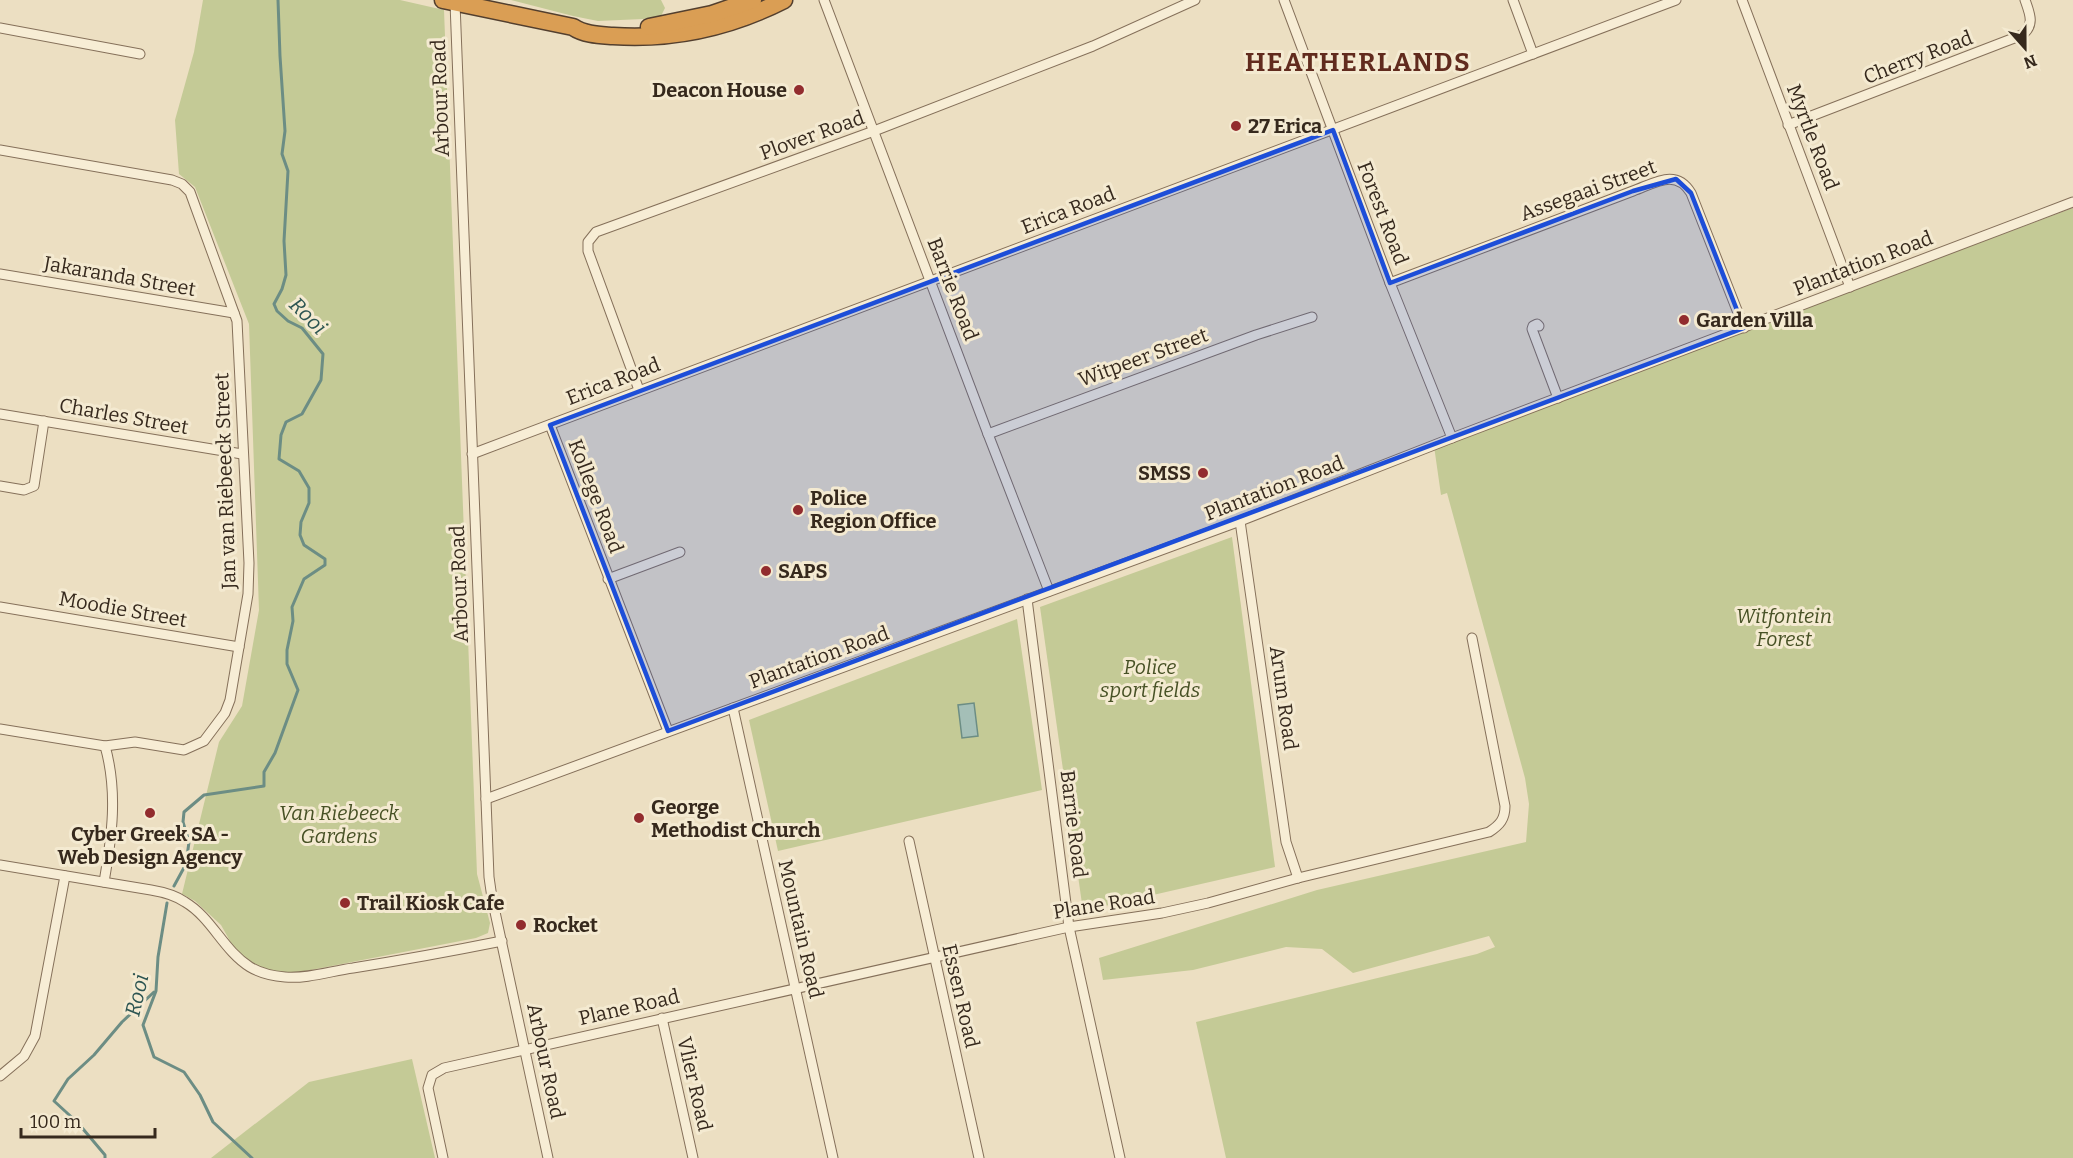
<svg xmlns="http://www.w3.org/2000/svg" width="2073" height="1158" viewBox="0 0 2073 1158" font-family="Bitter,serif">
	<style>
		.green { fill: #c4ca96 }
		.water { fill: #a4bfb7; stroke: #6c8d84; stroke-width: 1.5 }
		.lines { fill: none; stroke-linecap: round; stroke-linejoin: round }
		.stream { stroke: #6c8d84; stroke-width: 3 }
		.street-casing { stroke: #85705a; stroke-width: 11 }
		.highway-casing { stroke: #533f2e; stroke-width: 19 }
		.street { stroke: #f7edd5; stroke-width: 9 }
		.highway { stroke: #da9e54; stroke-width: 16 }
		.marked { fill: #1d4ed8; fill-opacity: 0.2; stroke: #1d4ed8; stroke-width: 4.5; stroke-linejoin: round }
		.poi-dot { fill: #922c2e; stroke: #f4ead1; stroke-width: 2 }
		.labels { text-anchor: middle; stroke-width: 6; stroke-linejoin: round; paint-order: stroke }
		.street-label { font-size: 20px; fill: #36291d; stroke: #f4ead1 }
		.poi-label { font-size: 20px; font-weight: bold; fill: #36291d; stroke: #f4ead1; text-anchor: start }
		.park-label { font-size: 20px; font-style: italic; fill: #475125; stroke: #f4ead1 }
		.water-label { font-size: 21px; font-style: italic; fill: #2d5552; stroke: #f4ead1 }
		.district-label { font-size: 26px; font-weight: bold; letter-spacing: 1.5px; fill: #612b1e; stroke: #f4ead1 }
	</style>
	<rect width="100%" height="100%" fill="#ecdfc2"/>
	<g class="green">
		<path d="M203,0h197l44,10 33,864 13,49 -2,10 -12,5 -186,36 -32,-5 -23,-19 -14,-25 -26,-24 -13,-7 37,-152 23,-36 17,-96 -10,-286 -54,-137 -16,-13 -4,-54 19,-68z"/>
		<path d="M511,0h150l4,8 -4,8 -18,3 -45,2 -25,-5z"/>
		<path d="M2073,208v950h-847l-30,-136 281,-68 18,-7 -6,-11 -136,37 -31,-24 -36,-2 -93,23 -90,10 -4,-22 218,-68 209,-48 3,-38 -4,-26 -78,-285 -6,2 -7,-49z"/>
		<path d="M1232,537l43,330 -192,44 -43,-304z"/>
		<path d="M1017,619l25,171 -264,61 -29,-131z"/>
		<path d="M412,1059l23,99h-224l98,-76z"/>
	</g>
	<path class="water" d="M974,703l4,33 -16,2 -4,-33z"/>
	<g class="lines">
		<g class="stream">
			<path d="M174,886l12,-22 3,-22 -6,-20 1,-10 20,-17 60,-9v-14l11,-19 23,-63 -11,-26v-14l6,-29 -1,-14 12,-28 21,-14v-6l-21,-14 -4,-10 1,-13 8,-19v-15l-10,-17 -20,-12 2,-24 5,-13 16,-8 19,-34 2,-26 -21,-26 -14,-7 -11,-10 -3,-7 8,-15 4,-14 -2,-34 4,-70 -6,-17 3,-23 -5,-75 -2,-56"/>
			<path d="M167,903l-9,54 -2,34 -13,34 11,32 30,15 16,23 13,27 39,36"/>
			<path d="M105,1158v-3l-27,-32 -24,-22 14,-22 26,-24 28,-33 32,-30"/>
		</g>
		<defs>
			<g id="street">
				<path d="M824,0l164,434 61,157"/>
				<path d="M1284,0l106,283 62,155"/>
				<path d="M1513,0l20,54"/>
				<path d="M1742,0l108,287"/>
				<path d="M455,3l34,874 3,21 56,260"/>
				<path d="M0,28l140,26"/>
				<path d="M1788,125l234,-90c13,-10 8,-21 3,-35"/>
				<path d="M0,150l172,30 10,4 8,8 47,129 12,242 -1,31 -18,106 -5,13 -21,28 -20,9 -49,-8 -30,4 -105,-17"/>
				<path d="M0,274l234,39"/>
				<path d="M1390,283l243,-92c22,-8 43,-23 58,2l53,135"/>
				<path d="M1539,326l-2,-2 -4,2 -1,3 26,69"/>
				<path d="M639,390l-51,-139v-9l8,-10 278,-101 219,-85 102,-46"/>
				<path d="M0,414l242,40"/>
				<path d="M550,425l118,306"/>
				<path d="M988,434l268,-99 56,-18"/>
				<path d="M472,454l1204,-454"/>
				<path d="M0,486l24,4 10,-4 10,-65"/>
				<path d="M1240,521l46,321 12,36"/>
				<path d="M608,579l72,-27"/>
				<path d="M1027,599l42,328 51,231"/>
				<path d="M0,607l239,40"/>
				<path d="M733,708l100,450"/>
				<path d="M486,799l754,-278 212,-83 621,-236"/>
				<path d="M909,841l70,317"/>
				<path d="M0,865l151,25c12,2 24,5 34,12 27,16 38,48 65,65 10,6 23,9 35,10 22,2 46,-6 68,-9 50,-8 99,-17 149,-27"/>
				<path d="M104,882c8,-46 14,-90 1,-136"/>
				<path d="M662,1018l31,140"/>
				<path d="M0,1076l24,-20 11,-20 30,-160"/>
				<path d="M443,1158l-15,-70 4,-13 12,-7 625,-141 93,-14 46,-10 90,-25 191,-46c11,-7 16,-13 16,-26l-33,-168"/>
			</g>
			<g id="highway">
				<path d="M443,0l130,27c12,8 27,8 40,9 60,4 118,-9 171,-36"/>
				<path d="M649,27l63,-13 41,-14"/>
			</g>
		</defs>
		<use href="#street" class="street-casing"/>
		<use href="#highway" class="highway-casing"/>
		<use href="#street" class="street"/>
		<use href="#highway" class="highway"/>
	</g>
	<path class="marked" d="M1333,130l57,153 243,-92 43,-12 15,14 53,135 -1076,403 -118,-306z"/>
	<g class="poi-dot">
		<circle cx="799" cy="90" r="6"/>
		<circle cx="1236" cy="126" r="6"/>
		<circle cx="1684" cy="320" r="6"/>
		<circle cx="1203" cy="473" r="6"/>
		<circle cx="798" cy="510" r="6"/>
		<circle cx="766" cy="571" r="6"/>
		<circle cx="150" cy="813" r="6"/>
		<circle cx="639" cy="818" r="6"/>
		<circle cx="345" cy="903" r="6"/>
		<circle cx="521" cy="925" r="6"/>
	</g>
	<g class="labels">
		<g class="street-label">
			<text transform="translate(1918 57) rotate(-21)" y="7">Cherry Road</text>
			<text transform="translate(440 98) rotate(-92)" y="7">Arbour Road</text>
			<text transform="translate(812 135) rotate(-20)" y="7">Plover Road</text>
			<text transform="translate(1813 137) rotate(69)" y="7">Myrtle Road</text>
			<text transform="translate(1588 190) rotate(-20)" y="7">Assegaai Street</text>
			<text transform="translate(1068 210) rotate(-21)" y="7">Erica Road</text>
			<text transform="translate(1383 213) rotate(69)" y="7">Forest Road</text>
			<text transform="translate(1863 263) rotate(-21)" y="7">Plantation Road</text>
			<text transform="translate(120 276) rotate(10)" y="7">Jakaranda Street</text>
			<text transform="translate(953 289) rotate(69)" y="7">Barrie Road</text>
			<text transform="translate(1143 357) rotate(-20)" y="7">Witpeer Street</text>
			<text transform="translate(613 381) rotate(-21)" y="7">Erica Road</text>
			<text transform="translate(124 416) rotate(10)" y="7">Charles Street</text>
			<text transform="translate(225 481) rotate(-92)" y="7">Jan van Riebeeck Street</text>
			<text transform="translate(1274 488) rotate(-21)" y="7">Plantation Road</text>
			<text transform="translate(596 496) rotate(69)" y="7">Kollege Road</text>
			<text transform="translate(459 584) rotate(-92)" y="7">Arbour Road</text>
			<text transform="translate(123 609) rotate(10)" y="7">Moodie Street</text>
			<text transform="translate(819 657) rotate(-20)" y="7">Plantation Road</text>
			<text transform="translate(1284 698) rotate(82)" y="7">Arum Road</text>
			<text transform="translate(1074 824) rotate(83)" y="7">Barrie Road</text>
			<text transform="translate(1104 904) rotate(-9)" y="7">Plane Road</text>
			<text transform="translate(801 929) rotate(77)" y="7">Mountain Road</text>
			<text transform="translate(961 996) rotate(77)" y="7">Essen Road</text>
			<text transform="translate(629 1007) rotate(-13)" y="7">Plane Road</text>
			<text transform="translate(546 1061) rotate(78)" y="7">Arbour Road</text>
			<text transform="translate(695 1084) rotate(77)" y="7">Vlier Road</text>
		</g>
		<g class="poi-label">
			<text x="787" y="97" text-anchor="end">Deacon House</text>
			<text x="1248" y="133">27 Erica</text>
			<text x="1696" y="327">Garden Villa</text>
			<text x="1191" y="480" text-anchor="end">SMSS</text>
			<text x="810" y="505">Police<tspan x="810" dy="23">Region Office</tspan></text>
			<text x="778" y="578">SAPS</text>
			<text x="651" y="814">George<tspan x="651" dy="23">Methodist Church</tspan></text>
			<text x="150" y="841" text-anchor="middle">Cyber Greek SA -<tspan x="150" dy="23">Web Design Agency</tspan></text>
			<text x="357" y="910">Trail Kiosk Cafe</text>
			<text x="533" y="932">Rocket</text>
		</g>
		<g class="park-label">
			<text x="1784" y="623">Witfontein<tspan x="1784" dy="23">Forest</tspan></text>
			<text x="1150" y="674">Police<tspan x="1150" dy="23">sport fields</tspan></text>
			<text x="339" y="820">Van Riebeeck<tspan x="339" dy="23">Gardens</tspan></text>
		</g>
		<g class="water-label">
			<text transform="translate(308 316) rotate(45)" y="7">Rooi</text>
			<text transform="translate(137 995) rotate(-77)" y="7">Rooi</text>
		</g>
		<g class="district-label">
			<text x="1358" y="71">HEATHERLANDS</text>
		</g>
	</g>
	<g transform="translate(2025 48) rotate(159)" stroke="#f4ead1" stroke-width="4.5" paint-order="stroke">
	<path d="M0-4.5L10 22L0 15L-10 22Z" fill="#36291d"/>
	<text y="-9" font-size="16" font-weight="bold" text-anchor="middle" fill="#36291d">N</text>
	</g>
	<path d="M21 1128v9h134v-9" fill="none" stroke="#36291d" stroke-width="3"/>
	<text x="30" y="1128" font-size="18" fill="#36291d" stroke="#f4ead1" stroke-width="4.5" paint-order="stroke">100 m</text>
</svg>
